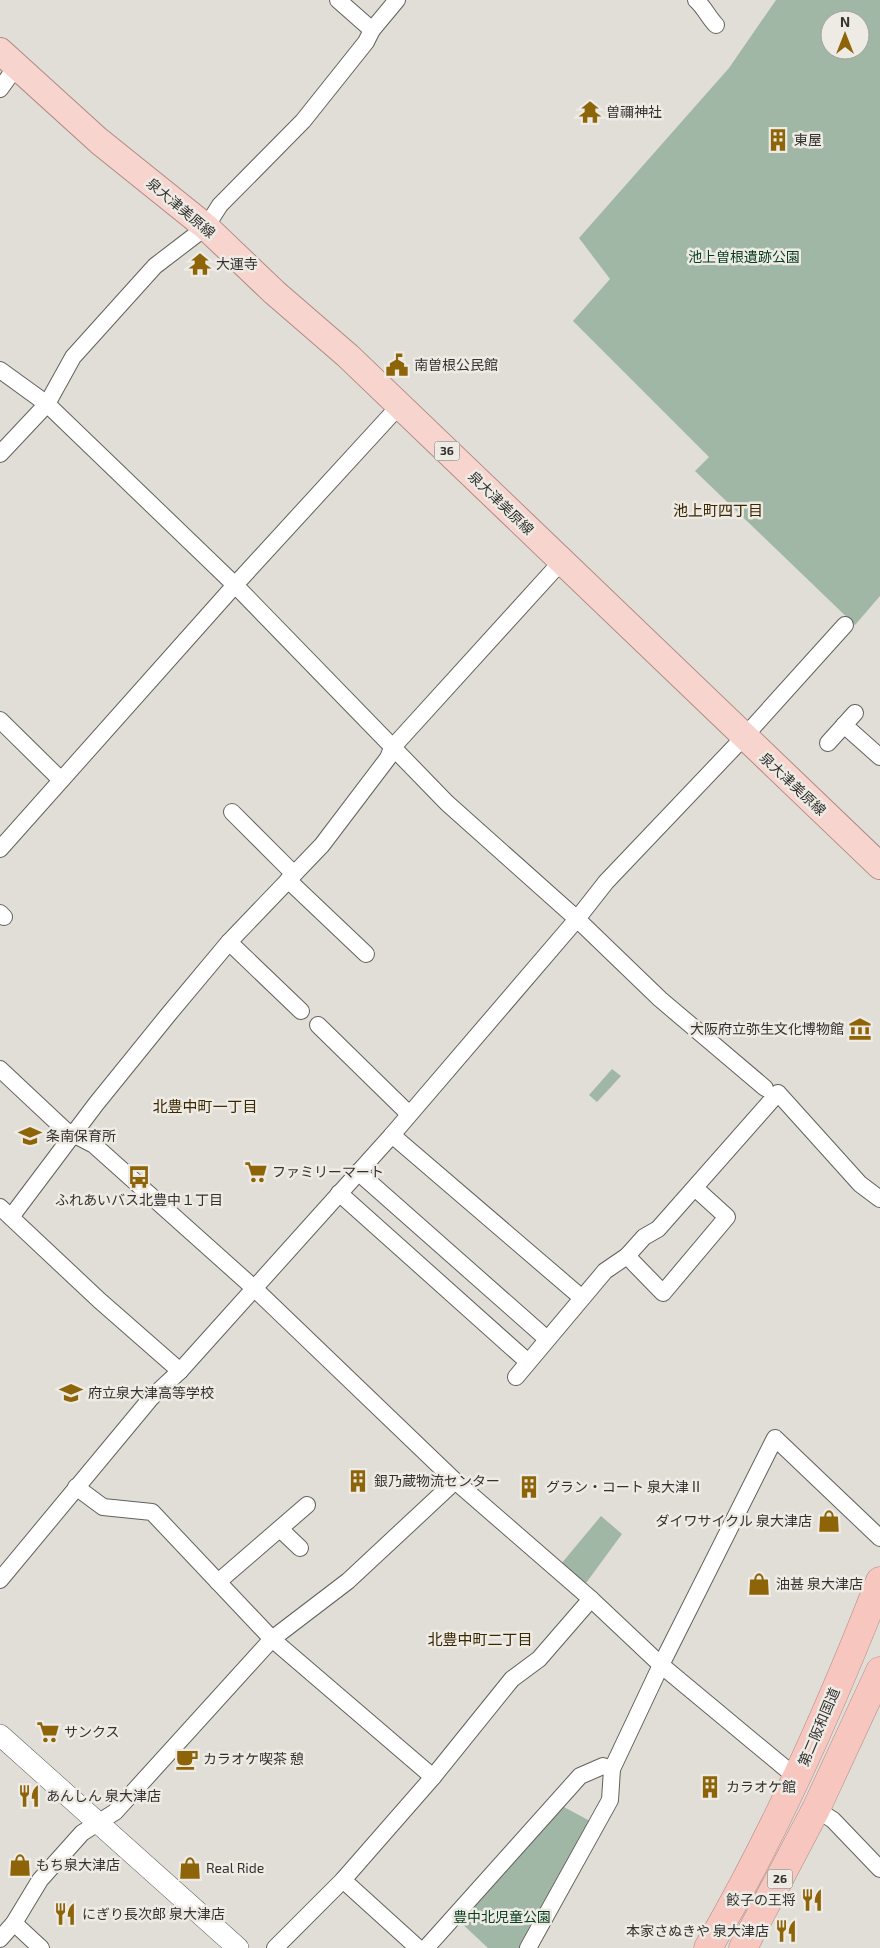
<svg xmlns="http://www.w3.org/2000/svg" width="880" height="1948" viewBox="0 0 880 1948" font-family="'Exo 2','Noto Sans JP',sans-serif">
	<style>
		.green { fill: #a0b7a5; fill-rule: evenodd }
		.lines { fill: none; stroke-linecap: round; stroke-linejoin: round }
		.minor-casing { stroke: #63615c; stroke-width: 18 }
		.tertiary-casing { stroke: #63615c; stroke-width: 22 }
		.primary-casing { stroke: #b08983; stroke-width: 28 }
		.trunk-casing { stroke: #b08983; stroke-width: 29 }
		.minor { stroke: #fff; stroke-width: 16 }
		.tertiary { stroke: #fff; stroke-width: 21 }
		.primary { stroke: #f8d4cf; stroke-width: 26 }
		.trunk { stroke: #f6c6bf; stroke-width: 28 }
		.labels { text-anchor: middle; stroke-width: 5; stroke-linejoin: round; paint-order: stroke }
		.shield { fill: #eeebe5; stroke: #6c6a66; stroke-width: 1 }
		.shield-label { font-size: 12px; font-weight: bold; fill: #343230 }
		.poi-label { font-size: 14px; fill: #343230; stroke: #eeebe5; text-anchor: start }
		.street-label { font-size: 14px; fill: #343230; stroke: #eeebe5 }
		.park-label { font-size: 14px; fill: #053d1d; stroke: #eeebe5 }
		.neighbourhood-label { font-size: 15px; fill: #3b2700; stroke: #eeebe5 }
	</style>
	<rect width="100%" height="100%" fill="#e1ded8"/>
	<g class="green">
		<path d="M776,0h104v596l-25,29 -160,-154 14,-14 -136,-136 37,-42 -31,-41 150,-170zM830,20h30v30h-30z"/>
		<path d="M612,1069l9,7 -24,26 -8,-7z"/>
		<path d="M601,1516l21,18 -36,49 -25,-19z"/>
		<path d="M562,1806l28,15 -71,127h-31l-30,-28z"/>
	</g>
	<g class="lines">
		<defs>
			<g id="minor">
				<path d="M338,0l34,30"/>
				<path d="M696,0c9,8 12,17 20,25"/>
				<path d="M0,89l16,-22"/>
				<path d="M0,370l47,34 188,181 212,218 130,116 83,80 105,89"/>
				<path d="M0,454l47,-50 26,-47 82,-91 51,-39 14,-22 83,-84 63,-79 6,-12 25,-30"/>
				<path d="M0,720l61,60"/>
				<path d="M844,725l36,32"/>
				<path d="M828,743l27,-30"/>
				<path d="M232,812l62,62"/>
				<path d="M0,849l235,-264 165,-180"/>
				<path d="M288,880l78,74"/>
				<path d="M0,913l4,4"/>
				<path d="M229,942l72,69"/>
				<path d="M318,1025l91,89"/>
				<path d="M0,1069l65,61 29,15 161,144 199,191 137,119 70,66 136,113"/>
				<path d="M392,1135l190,163"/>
				<path d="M358,1172l189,167"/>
				<path d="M339,1193l189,169"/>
				<path d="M0,1207l99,93 81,71"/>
				<path d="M11,1217l85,-113 72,-89 61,-73 93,-97 66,-87 4,-10 169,-186"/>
				<path d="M627,1256l36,37 64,-76 -32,-29"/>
				<path d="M516,1377l89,-106 22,-15 17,-19 14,-8 120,-136 82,91 20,15"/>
				<path d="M76,1487l27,20 49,5 120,127 161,138"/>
				<path d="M280,1529l20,19"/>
				<path d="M0,1580l151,-182 29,-27 212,-236 185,-216 29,-37 138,-145 101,-112"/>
				<path d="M218,1582l89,-77"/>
				<path d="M816,1809l17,11 47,49"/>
				<path d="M343,1880l75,68"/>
				<path d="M14,1923l27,25"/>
				<path d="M0,1939l14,-16 26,-43 42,-47 33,-21 157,-173 76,-58 103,-96 3,-5"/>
				<path d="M275,1948l68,-68 90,-103 79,-98 27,-20 52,-60"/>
				<path d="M426,1948l154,-172 23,-10 9,3"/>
				<path d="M528,1948l82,-148 2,-31 49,-104 114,-227 105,100"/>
			</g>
			<path id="tertiary" d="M0,1735l238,213"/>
			<path id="primary" d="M0,51l99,90 107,86 68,65 74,64 532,510"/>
			<g id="trunk">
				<path d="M708,1948c68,-117 123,-241 172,-367"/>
				<path d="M743,1948l73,-139 64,-138"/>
			</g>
		</defs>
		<use href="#minor" class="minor-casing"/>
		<use href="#tertiary" class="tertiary-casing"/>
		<use href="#primary" class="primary-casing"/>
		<use href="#trunk" class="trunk-casing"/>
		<use href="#minor" class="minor"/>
		<use href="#tertiary" class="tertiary"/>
		<use href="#primary" class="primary"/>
		<use href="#trunk" class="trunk"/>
	</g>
	<defs>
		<symbol id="temple-bare" viewBox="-9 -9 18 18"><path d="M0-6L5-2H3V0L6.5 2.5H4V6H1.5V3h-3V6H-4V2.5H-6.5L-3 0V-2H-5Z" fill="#8e6409" stroke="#eeebe5" stroke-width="2.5" paint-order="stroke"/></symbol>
		<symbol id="building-bare" viewBox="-9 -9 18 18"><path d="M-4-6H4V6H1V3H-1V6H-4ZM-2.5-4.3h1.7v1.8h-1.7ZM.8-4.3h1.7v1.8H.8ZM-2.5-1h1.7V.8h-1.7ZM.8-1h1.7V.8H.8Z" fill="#8e6409" stroke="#eeebe5" stroke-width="2.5" paint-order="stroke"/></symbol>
		<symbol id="civic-bare" viewBox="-9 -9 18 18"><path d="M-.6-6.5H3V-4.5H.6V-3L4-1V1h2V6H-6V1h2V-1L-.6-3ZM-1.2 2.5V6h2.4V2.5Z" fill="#8e6409" stroke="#eeebe5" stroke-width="2.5" paint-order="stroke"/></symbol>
		<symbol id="museum-bare" viewBox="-9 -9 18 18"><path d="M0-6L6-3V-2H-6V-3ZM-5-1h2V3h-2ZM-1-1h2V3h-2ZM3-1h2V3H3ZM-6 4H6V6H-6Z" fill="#8e6409" stroke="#eeebe5" stroke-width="2.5" paint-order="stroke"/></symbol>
		<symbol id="school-bare" viewBox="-9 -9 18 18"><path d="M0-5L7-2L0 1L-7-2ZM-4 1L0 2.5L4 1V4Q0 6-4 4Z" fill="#8e6409" stroke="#eeebe5" stroke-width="2.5" paint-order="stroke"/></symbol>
		<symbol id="supermarket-bare" viewBox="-9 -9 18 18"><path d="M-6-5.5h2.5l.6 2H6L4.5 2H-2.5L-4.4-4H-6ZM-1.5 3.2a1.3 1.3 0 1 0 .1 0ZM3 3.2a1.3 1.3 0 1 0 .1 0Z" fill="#8e6409" stroke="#eeebe5" stroke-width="2.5" paint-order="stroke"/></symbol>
		<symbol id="bus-bare" viewBox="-9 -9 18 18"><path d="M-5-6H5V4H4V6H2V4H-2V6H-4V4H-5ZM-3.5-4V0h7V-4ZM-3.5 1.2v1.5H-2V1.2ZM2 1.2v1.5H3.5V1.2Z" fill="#8e6409" stroke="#eeebe5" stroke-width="2.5" paint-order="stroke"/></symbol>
		<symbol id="shop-bare" viewBox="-9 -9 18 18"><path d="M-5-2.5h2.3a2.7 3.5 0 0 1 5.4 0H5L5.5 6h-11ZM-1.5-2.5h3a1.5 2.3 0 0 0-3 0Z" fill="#8e6409" stroke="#eeebe5" stroke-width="2.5" paint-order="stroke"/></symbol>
		<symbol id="cafe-bare" viewBox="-9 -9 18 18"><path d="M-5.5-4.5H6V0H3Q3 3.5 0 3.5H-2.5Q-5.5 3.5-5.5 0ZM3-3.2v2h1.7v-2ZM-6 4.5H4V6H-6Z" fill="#8e6409" stroke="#eeebe5" stroke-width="2.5" paint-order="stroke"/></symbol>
		<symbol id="restaurant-bare" viewBox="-9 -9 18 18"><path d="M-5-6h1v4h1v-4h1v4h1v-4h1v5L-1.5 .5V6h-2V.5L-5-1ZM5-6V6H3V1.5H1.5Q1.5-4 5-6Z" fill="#8e6409" stroke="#eeebe5" stroke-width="2.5" paint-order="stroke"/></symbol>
	</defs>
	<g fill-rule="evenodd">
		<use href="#temple-bare" x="574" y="96" width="32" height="32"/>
		<use href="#building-bare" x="762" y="124" width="32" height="32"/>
		<use href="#temple-bare" x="184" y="248" width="32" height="32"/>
		<use href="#civic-bare" x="381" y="349" width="32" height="32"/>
		<use href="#museum-bare" x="844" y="1013" width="32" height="32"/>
		<use href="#school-bare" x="14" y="1120" width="32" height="32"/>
		<use href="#supermarket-bare" x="240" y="1156" width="32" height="32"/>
		<use href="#bus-bare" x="123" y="1161" width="32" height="32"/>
		<use href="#school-bare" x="55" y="1377" width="32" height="32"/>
		<use href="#building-bare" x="342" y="1465" width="32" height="32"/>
		<use href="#building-bare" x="513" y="1471" width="32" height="32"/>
		<use href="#shop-bare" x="813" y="1505" width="32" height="32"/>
		<use href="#shop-bare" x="743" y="1568" width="32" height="32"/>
		<use href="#supermarket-bare" x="32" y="1716" width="32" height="32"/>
		<use href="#cafe-bare" x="171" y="1743" width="32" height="32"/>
		<use href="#building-bare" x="694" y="1771" width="32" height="32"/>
		<use href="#restaurant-bare" x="13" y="1780" width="32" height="32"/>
		<use href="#shop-bare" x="4" y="1849" width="32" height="32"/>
		<use href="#shop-bare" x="174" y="1852" width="32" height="32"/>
		<use href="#restaurant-bare" x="796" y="1884" width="32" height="32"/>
		<use href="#restaurant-bare" x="49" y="1898" width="32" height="32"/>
		<use href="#restaurant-bare" x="770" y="1915" width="32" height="32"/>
	</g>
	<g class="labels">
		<g class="shield">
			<rect x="434.5" y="441.5" width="25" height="19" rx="4"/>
			<rect x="767.5" y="1869.5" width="25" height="19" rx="4"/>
		</g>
		<g class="shield-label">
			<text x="447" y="455">36</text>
			<text x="780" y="1883">26</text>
		</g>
		<g class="poi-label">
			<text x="606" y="117">曽禰神社</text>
			<text x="794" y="145">東屋</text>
			<text x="216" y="269">大運寺</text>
			<text x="414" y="370">南曽根公民館</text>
			<text x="844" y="1034" text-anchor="end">大阪府立弥生文化博物館</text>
			<text x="46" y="1141">条南保育所</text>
			<text x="272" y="1177">ファミリーマート</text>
			<text x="139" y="1205" text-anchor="middle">ふれあいバス北豊中１丁目</text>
			<text x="88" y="1398">府立泉大津高等学校</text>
			<text x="374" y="1486">銀乃蔵物流センター</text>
			<text x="546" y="1492">グラン・コート 泉大津Ⅱ</text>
			<text x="812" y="1526" text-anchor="end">ダイワサイクル 泉大津店</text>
			<text x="776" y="1589">油甚 泉大津店</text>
			<text x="64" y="1737">サンクス</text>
			<text x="203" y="1764">カラオケ喫茶 憩</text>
			<text x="726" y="1792">カラオケ館</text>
			<text x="46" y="1801">あんしん 泉大津店</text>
			<text x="36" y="1870">もち泉大津店</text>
			<text x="206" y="1873">Real Ride</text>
			<text x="796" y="1905" text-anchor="end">餃子の王将</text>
			<text x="82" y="1919">にぎり長次郎 泉大津店</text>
			<text x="769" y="1936" text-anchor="end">本家さぬきや 泉大津店</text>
		</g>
		<g class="street-label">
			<text transform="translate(181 208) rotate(40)" y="5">泉大津美原線</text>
			<text transform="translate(501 503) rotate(44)" y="5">泉大津美原線</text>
			<text transform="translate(793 784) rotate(43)" y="5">泉大津美原線</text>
			<text transform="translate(819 1727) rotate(-67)" y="5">第二阪和国道</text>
		</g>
		<g class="park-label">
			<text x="744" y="262">池上曽根遺跡公園</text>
			<text x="502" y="1922">豊中北児童公園</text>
		</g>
		<g class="neighbourhood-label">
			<text x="718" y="516">池上町四丁目</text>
			<text x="205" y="1112">北豊中町一丁目</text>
			<text x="480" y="1645">北豊中町二丁目</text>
		</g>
	</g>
	<g transform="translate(845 35)"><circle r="24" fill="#eeebe5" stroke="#a4a19d"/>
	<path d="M0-4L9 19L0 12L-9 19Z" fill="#8e6409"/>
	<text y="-8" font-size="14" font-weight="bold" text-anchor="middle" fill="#343230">N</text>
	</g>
</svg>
